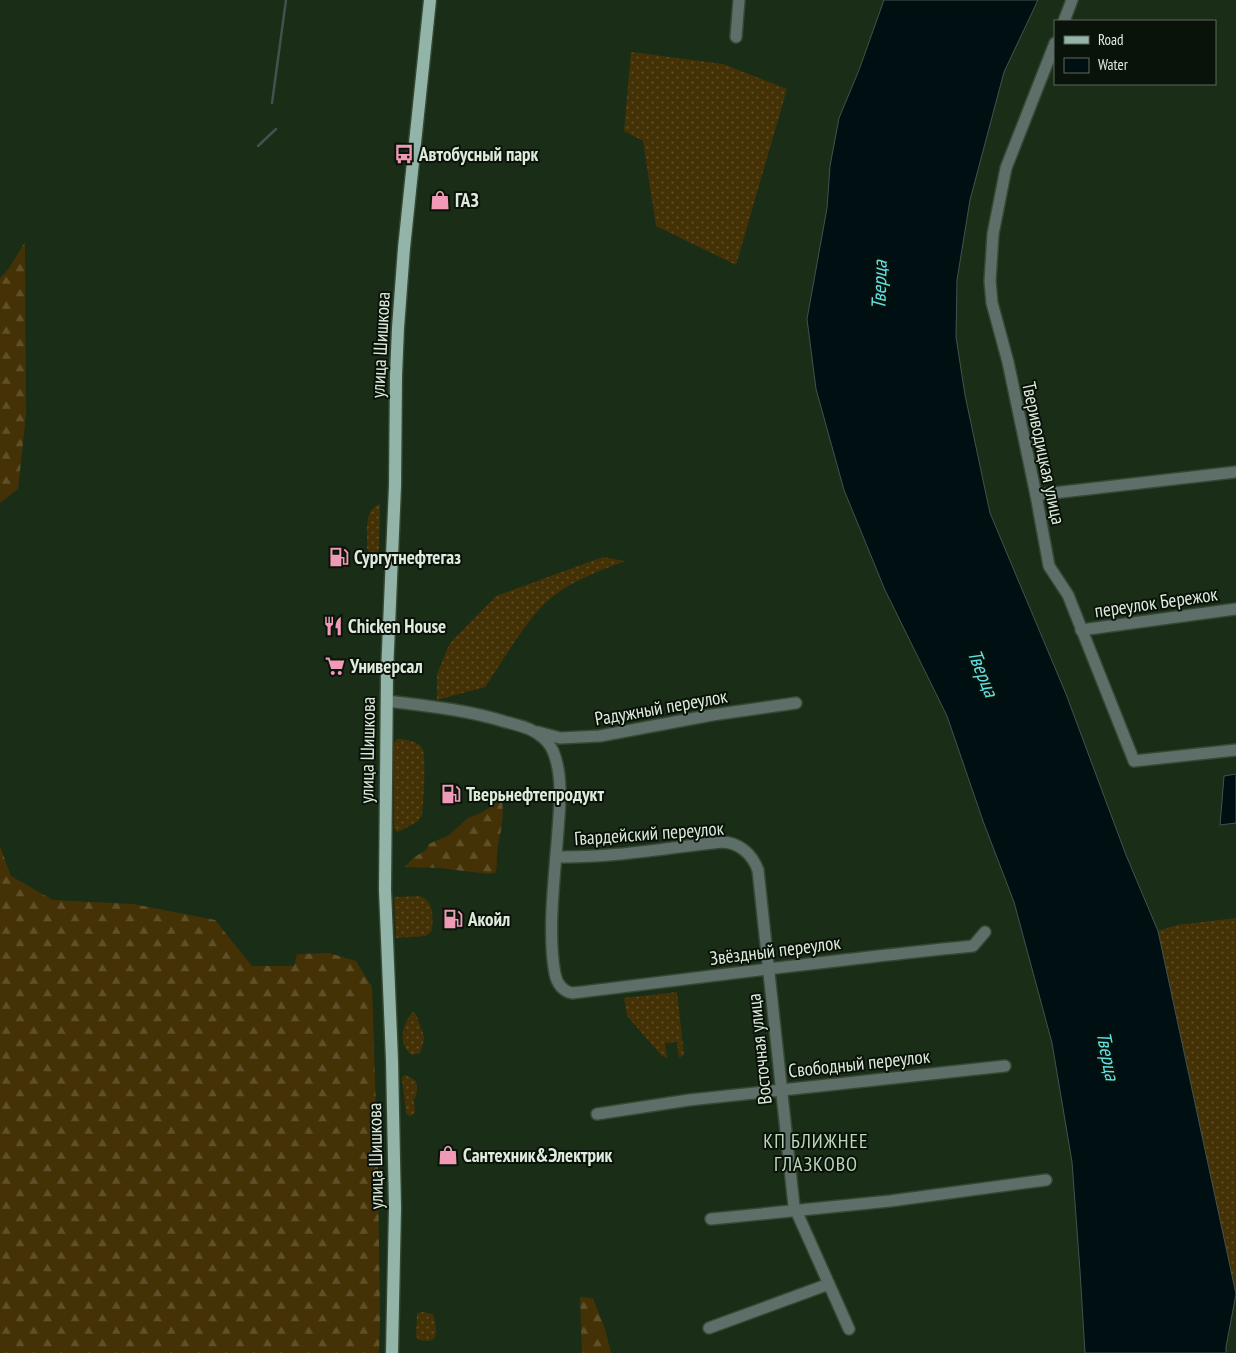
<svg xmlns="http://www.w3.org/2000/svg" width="1236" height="1353" viewBox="0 0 1236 1353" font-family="'PT Sans Narrow',sans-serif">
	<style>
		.grass { fill: url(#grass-dots) }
		.forest { fill: url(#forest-firs) }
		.water { fill: #001012; stroke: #43524f }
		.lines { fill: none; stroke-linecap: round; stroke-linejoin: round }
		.stream { stroke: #43524f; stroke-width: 2.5 }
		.minor-casing { stroke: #354833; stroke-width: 14 }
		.major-casing { stroke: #354833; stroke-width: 15 }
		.minor { stroke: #5e6e68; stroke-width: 11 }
		.major { stroke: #93b4a8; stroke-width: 12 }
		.labels { text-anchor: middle; stroke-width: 4; stroke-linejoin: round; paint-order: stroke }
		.poi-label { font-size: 19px; font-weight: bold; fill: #dfebdd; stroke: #0a1309; text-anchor: start }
		.street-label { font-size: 19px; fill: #dfebdd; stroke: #0a1309 }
		.water-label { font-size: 20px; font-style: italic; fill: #60e1e7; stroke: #0a1309 }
		.neighbourhood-label { font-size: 20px; letter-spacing: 1px; fill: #bdd6ba; stroke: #0a1309 }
	</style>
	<defs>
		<pattern id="grass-dots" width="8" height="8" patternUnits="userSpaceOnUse" patternTransform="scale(1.25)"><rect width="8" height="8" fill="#443206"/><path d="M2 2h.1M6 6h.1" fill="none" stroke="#5f502a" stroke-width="1.8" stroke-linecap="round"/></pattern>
		<pattern id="forest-firs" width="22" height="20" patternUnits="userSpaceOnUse" patternTransform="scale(1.25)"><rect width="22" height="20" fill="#443206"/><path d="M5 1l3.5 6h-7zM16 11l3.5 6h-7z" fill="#5f502a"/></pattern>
	</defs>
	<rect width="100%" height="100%" fill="#192d17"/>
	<g class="grass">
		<path d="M631,52l92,12 64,25 -51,176 -80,-39 -13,-85 -19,-10z"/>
		<path d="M380,504l-1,47 -5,3 -5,-2 -2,-4c1,-15 -4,-38 13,-44z"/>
		<path d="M603,557l22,4c-26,10 -51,19 -73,36 -24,19 -49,64 -67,90l-48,13v-26l13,-31 46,-47z"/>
		<path d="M397,739c7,0 21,2 25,9 5,7 1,57 0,68l-5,6 -19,10 -3,-2 -1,-3v-84z"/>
		<path d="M419,896c15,4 14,20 13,34l-6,6 -30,2 -2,-41z"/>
		<path d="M1236,918v376l-78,-363 19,-6z"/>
		<path d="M677,992l7,63 -5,3 -2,-16 -12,1 2,15 -5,-2 -35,-40 -3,-18z"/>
		<path d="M413,1012l3,2 8,22v4l-4,13 -8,2c-15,-10 -10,-32 1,-43z"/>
		<path d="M406,1075l10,6c1,6 2,13 -2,18l1,13 -2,3 -4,1 -3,-3 -4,-35 1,-2z"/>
		<path d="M423,1312l10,2c2,8 5,17 1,25l-6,2 -9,-1 -3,-4 1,-23z"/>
	</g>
	<g class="forest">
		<path d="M25,242l1,173 -8,74 -18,14v-225l9,-10z"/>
		<path d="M502,801c3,23 -4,35 -5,56 -1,7 1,9 -2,16l-6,1 -50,-6 -34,-1 8,-9 13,-8 3,-6 20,-9 19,-17 13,-5 8,-5 3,-5z"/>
		<path d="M0,846l11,30 42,24 80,4 82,16 37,46h42l3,-12 32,-1 27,8 16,26 6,183 2,146 -1,37h-379z"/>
		<path d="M580,1297l13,1 12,31 6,24h-29z"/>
	</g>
	<g class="water">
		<path d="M884,0h154l-34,72 -34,128 -13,80 -1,57 9,58 25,118 76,181 60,161 32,76 78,363 -10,53v6h-141l-5,-82 -8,-109 -20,-119 -38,-141 -31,-81 -36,-105 -62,-126 -41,-100 -28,-101 -9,-70 20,-111 3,-42 9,-48 20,-48z"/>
		<path d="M1236,774v49l-16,2 4,-49z"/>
	</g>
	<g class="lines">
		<g class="stream">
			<path d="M272,103l14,-103"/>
			<path d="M258,146l18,-17"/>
		</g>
		<defs>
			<g id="minor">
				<path d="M1064,21l8,-21"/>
				<path d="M736,37l3,-37"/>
				<path d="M1055,43l-49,125 -13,66 -3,47 2,22 16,59 28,133 13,71 19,29 66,166 102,-11"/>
				<path d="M1036,495l200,-23"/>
				<path d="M1081,630l155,-21"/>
				<path d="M387,701c40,5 81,9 119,21 11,3 23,5 32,12 6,4 12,10 15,17 10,24 7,54 5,79 -3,43 -11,103 -3,144 2,10 8,17 17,19 134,-16 267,-34 401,-47l12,-14"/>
				<path d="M538,732l22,6 40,-2 112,-21 84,-12"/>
				<path d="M556,857c55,1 111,-9 165,-15 18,0 31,12 37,28l36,336 55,123"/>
				<path d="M597,1114l92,-14 316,-34"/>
				<path d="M711,1219l179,-18 156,-21"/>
				<path d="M709,1328l120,-44"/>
			</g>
			<path id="major" d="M392,1353l3,-145 -3,-148 -7,-170 2,-217 8,-187 1,-110 2,-48 6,-80 26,-248"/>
		</defs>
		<use href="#minor" class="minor-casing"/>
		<use href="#major" class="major-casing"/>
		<use href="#minor" class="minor"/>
		<use href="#major" class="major"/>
	</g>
	<defs>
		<symbol id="bus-bare" viewBox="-9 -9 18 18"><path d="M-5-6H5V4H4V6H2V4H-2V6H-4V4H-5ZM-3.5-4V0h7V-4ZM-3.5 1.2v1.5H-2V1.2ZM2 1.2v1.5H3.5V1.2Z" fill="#f09ab7" stroke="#0a1309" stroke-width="2.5" paint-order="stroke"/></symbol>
		<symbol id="shop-bare" viewBox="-9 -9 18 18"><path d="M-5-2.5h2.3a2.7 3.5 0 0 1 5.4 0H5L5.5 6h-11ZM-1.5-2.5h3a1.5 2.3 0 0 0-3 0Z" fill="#f09ab7" stroke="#0a1309" stroke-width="2.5" paint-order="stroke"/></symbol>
		<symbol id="fuel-bare" viewBox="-9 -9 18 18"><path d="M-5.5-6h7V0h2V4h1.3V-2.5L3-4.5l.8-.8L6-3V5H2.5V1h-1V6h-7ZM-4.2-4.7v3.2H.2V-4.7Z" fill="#f09ab7" stroke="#0a1309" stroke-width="2.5" paint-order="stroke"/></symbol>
		<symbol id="restaurant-bare" viewBox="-9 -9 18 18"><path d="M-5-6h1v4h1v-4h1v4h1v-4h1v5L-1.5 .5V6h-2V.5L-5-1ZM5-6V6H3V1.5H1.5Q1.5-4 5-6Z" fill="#f09ab7" stroke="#0a1309" stroke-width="2.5" paint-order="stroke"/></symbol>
		<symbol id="supermarket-bare" viewBox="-9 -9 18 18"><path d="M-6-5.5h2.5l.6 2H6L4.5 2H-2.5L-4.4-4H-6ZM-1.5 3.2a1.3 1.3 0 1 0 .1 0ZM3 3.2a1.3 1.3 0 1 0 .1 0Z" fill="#f09ab7" stroke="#0a1309" stroke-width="2.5" paint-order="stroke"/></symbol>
	</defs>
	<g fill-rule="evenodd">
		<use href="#bus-bare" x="390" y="140" width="28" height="28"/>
		<use href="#shop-bare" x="426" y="186" width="28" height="28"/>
		<use href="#fuel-bare" x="325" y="543" width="28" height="28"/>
		<use href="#restaurant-bare" x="319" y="612" width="28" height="28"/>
		<use href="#supermarket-bare" x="321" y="652" width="28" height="28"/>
		<use href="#fuel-bare" x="437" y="780" width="28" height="28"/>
		<use href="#fuel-bare" x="439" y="905" width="28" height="28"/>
		<use href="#shop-bare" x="434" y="1141" width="28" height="28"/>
	</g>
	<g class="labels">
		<g class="poi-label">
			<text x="419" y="161">Автобусный парк</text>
			<text x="455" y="207">ГАЗ</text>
			<text x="354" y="564">Сургутнефтегаз</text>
			<text x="348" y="633">Chicken House</text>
			<text x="350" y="673">Универсал</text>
			<text x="466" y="801">Тверьнефтепродукт</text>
			<text x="468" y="926">Акойл</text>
			<text x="463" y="1162">Сантехник&amp;Электрик</text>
		</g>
		<g class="street-label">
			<text transform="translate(380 345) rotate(-87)" y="7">улица Шишкова</text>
			<text transform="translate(1044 453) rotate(78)" y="7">Твериводицкая улица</text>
			<text transform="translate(1156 602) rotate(-8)" y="7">переулок Бережок</text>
			<text transform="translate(661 707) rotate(-10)" y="7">Радужный переулок</text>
			<text transform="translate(367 750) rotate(-89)" y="7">улица Шишкова</text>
			<text transform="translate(649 833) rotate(-4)" y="7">Гвардейский переулок</text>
			<text transform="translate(775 950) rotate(-7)" y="7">Звёздный переулок</text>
			<text transform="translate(759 1049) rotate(-96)" y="7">Восточная улица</text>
			<text transform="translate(859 1063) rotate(-6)" y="7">Свободный переулок</text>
			<text transform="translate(375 1156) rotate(-91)" y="7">улица Шишкова</text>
		</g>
		<g class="water-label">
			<text transform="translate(879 285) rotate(-88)" y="7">Тверца</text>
			<text transform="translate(983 673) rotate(68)" y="7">Тверца</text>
			<text transform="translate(1108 1056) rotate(79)" y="7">Тверца</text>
		</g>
		<g class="neighbourhood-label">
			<text x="816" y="1148">КП БЛИЖНЕЕ<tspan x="816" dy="23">ГЛАЗКОВО</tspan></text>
		</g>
	</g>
	<rect x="1054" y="20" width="162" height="65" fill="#0a1309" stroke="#5f695e"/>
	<rect x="1064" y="36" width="25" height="8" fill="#93b4a8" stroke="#5f695e"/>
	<text x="1098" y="45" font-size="15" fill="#dfebdd">Road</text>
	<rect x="1064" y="58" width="25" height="15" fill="#001012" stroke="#5f695e"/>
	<text x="1098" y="70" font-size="15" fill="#dfebdd">Water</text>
</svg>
